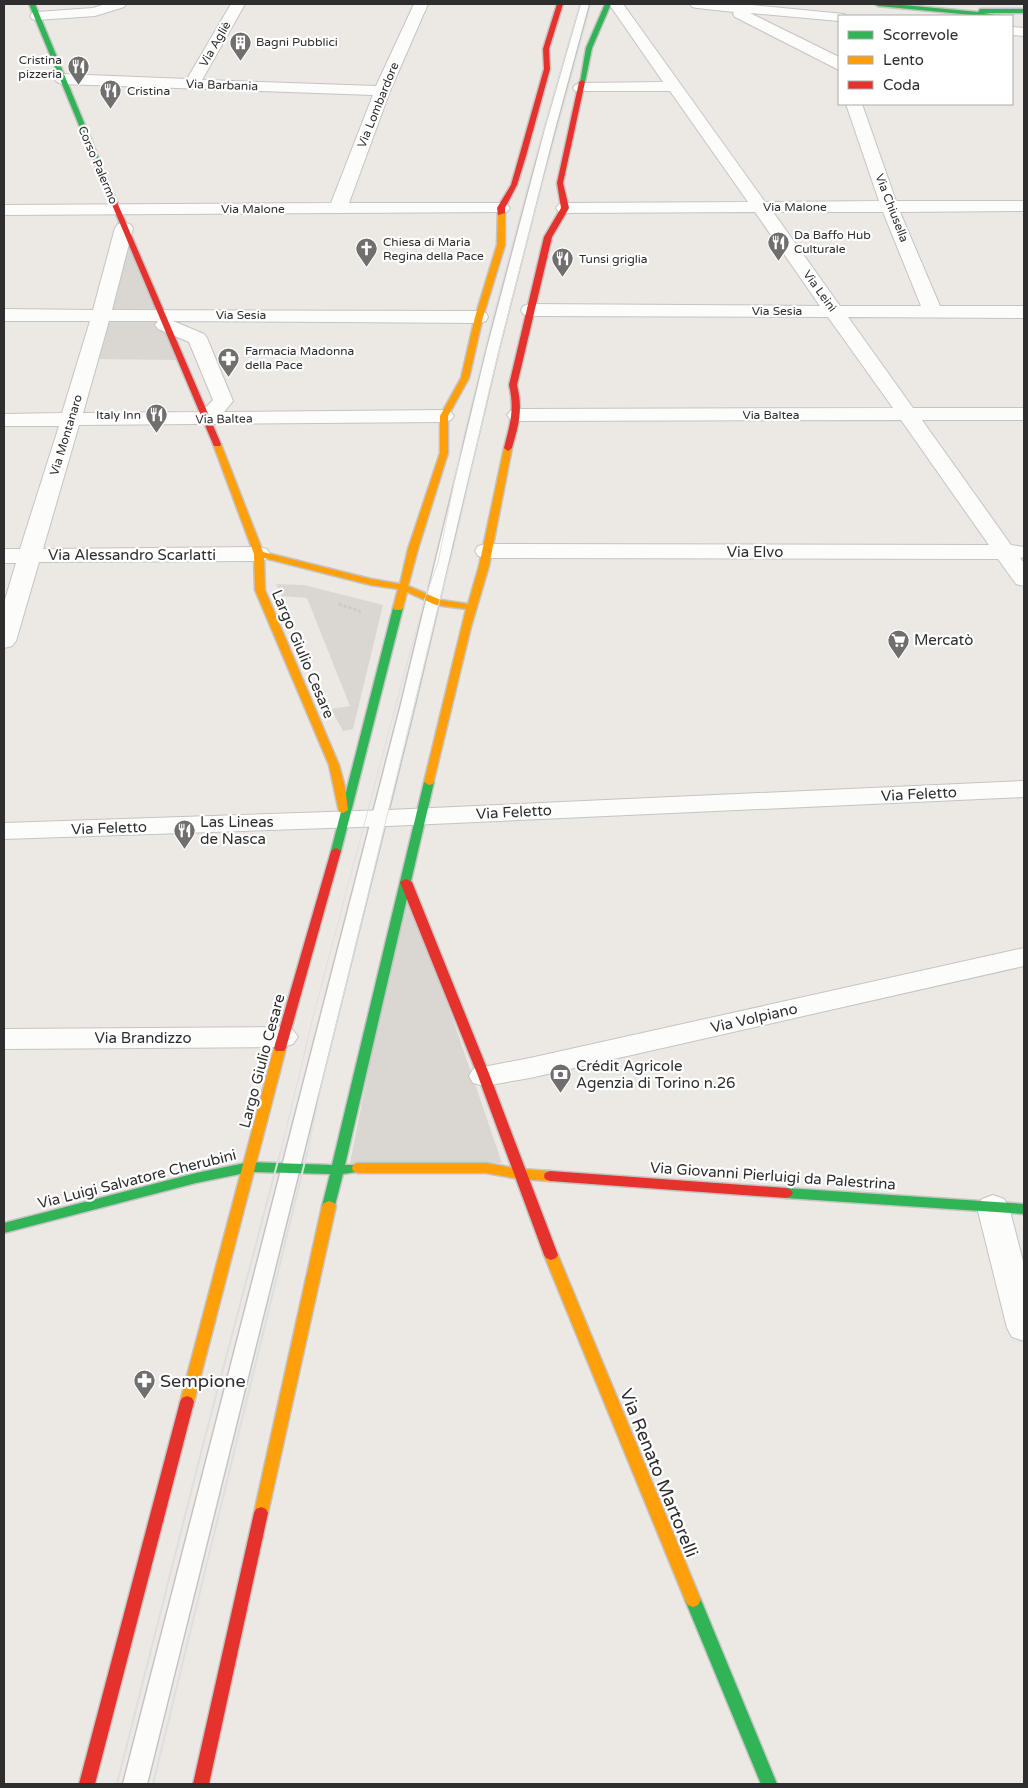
<svg xmlns="http://www.w3.org/2000/svg" width="1028" height="1788" viewBox="0 0 1028 1788" font-family="'Varela Round',sans-serif">
	<style>
		.plaza { fill: #dad6d2 }
		.lines { fill: none; stroke-linecap: round; stroke-linejoin: round }
		.lane-casing { stroke: #c5c4c5; stroke-width: 3 }
		.street-casing { stroke: #c5c4c5; stroke-width: 2 }
		.fast-casing { stroke: #c5c4c5; stroke-width: 3 }
		.slow-casing { stroke: #c5c4c5; stroke-width: 3 }
		.jam-casing { stroke: #c5c4c5; stroke-width: 3 }
		.path { stroke: #c9c9c8; stroke-width: 2.5; stroke-dasharray: 3 2; stroke-linecap: butt }
		.lane { fill: #fcfcfb; fill-rule: evenodd }
		.street { fill: #fcfcfb; fill-rule: evenodd }
		.fast { fill: #30b455; fill-rule: evenodd }
		.slow { fill: #ff9f0a; fill-rule: evenodd }
		.jam { fill: #e5322d; fill-rule: evenodd }
		.tram-far1 { stroke: #dfdfe1; stroke-width: 1 }
		.tram { stroke: #dfdfe1; stroke-width: 2 }
		.labels { text-anchor: middle; stroke-width: 4.5; stroke-linejoin: round; paint-order: stroke }
		.far-poi-label { font-size: 12px; fill: #2e2e2e; stroke: #fff; text-anchor: start }
		.far-street-label { font-size: 12px; fill: #2e2e2e; stroke: #fff }
		.street-label { font-size: 15px; fill: #2e2e2e; stroke: #fff }
		.poi-label { font-size: 15px; fill: #2e2e2e; stroke: #fff; text-anchor: start }
		.near-poi-label { font-size: 18px; fill: #2e2e2e; stroke: #fff; text-anchor: start }
		.near-street-label { font-size: 18px; fill: #2e2e2e; stroke: #fff }
	</style>
	<rect width="100%" height="100%" fill="#ece8e4"/>
	<g class="plaza">
		<path d="M124,228l57,132 -92,-1z"/>
		<path d="M276,584l28,1 79,20 -30,124 -10,2 -12,-22 19,-3 -43,-108 -25,-2z"/>
		<path d="M406,882l96,281h-152z"/>
	</g>
	<g class="lines">
		<defs>
			<path id="lane" d="M581,4h8l-34,125 -56,219 -84,356 -268,1080h-24l278,-1080 86,-356 58,-219z"/>
			<g id="street">
				<path d="M105,4h21l-2,3 -29,9 -58,4 -5,-1 -2,-3 2,-3 5,-1 56,-4z"/>
				<path d="M231,4h14l-43,76 174,6 38,-82h14l-38,87 -41,112h152l6,1 3,4 -3,4 -503,3v-10l327,-2 42,-108 -311,-11 -5,-2 -3,-3 3,-3 5,-2 125,5z"/>
				<path d="M609,4h14l142,198 114,-1 -33,-97h16l34,97h128v10l-124,1 40,94h84v12l-176,-1 65,91h111v12h-102l89,125 13,2v10l-4,1 4,5v23l-8,-2 -18,-25 -512,-1 -8,-2 -3,-5 3,-5 8,-2 503,1 -88,-125 -384,1 -7,-2 -3,-4 3,-4 7,-2 376,-1 -65,-91 -298,-1 -7,-2 -2,-4 2,-4 7,-2 290,2 -65,-94 -190,1 -6,-1 -3,-4 3,-4 6,-1 183,-1 -78,-111h-95l-2,-3 2,-3 6,-2 82,-1zM773,212h110l38,94h-81z"/>
				<path d="M690,4h52l102,10 2,2h-7v5l-89,-8 89,44v13l-104,-53 -2,-3 1,-2 -37,-4 -5,-1z"/>
				<path d="M1012,27l12,1v8l-12,-1z"/>
				<path d="M124,223l6,1 3,4 -21,82 367,1 7,2 2,4 -2,4 -7,2 -306,-2 31,13 3,4 26,63 -9,11 220,-2 7,2 3,4 -3,4 -7,2 -365,3 -36,124 216,-2 8,2 3,5 -3,5 -8,2 -220,1 -23,79 -4,5 -8,2v-45l12,-40h-12v-14h16l39,-123h-55v-12l58,-1 28,-92h-86v-12l89,1 22,-82 3,-4zM109,321h49l-3,4 3,4 31,13 24,58 -12,12 -118,1z"/>
				<path d="M1024,781v16l-636,29 -384,13v-16l384,-13z"/>
				<path d="M1024,948v18l-494,112 -46,8 -11,-3 -4,-7 4,-7 57,-11z"/>
				<path d="M283,1027l10,3 5,7 -5,7 -10,3 -279,2v-20z"/>
				<path d="M993,1195l11,4 5,8 15,58v76l-12,-4 -5,-9 -30,-121 5,-8z"/>
			</g>
			<g id="fast">
				<path d="M29,4h6l76,184 -1,1 -5,-1z"/>
				<path d="M605,4h6l-19,44 -7,34 -5,1 6,-35z"/>
				<path d="M875,4h18l85,8 2,-3h44v4h-40l17,3h-18l-105,-10z"/>
				<path d="M398,605l5,3 -62,243 -1,2h-8l-1,-2 62,-243z"/>
				<path d="M429,779l5,3 -89,383h18l1,3 -1,3 -20,3 -9,35h-10l-2,-3 8,-32 -80,-2 -54,11 -192,50v-10l192,-50 54,-11 82,3 92,-383z"/>
				<path d="M786,1188l238,16v10l-238,-16 -5,-2 -2,-3 2,-3z"/>
				<path d="M693,1593l5,2 3,5 76,184h-16l-76,-184 3,-5z"/>
			</g>
			<g id="slow">
				<path d="M498,211l7,2v32l-22,72 -14,61 -21,38v37l-30,96 -10,37 33,14 27,4 11,-38 25,-118 1,-2h6l1,2 -23,118 -18,61 -38,157 -4,1 -5,-3 42,-173 -30,-4 -29,-13 -4,16 -2,2h-6l-2,-2 5,-19 -27,-4 -107,-27 1,32 74,175 6,22 3,23 -5,3 -4,-1 -10,-47 -74,-175 -1,-36 -41,-110 4,-3 4,3 42,108 108,27 29,5 8,-35 32,-96v-37l21,-38 14,-61 22,-72z"/>
				<path d="M280,1044l6,4 -92,354 -2,4 -5,2 -5,-2 -2,-4 94,-354z"/>
				<path d="M358,1163h128l34,6 30,2 5,2 1,3 -1,3 -5,2 -30,-2 -34,-6h-128l-5,-2 -1,-3 1,-3z"/>
				<path d="M329,1201l5,2 2,3 -68,307 -2,4 -5,2 -5,-2 -2,-4 68,-307 2,-3z"/>
				<path d="M551,1250l5,2 2,3 143,345 -3,5 -5,2 -5,-2 -3,-5 -141,-345 2,-3z"/>
			</g>
			<g id="jam">
				<path d="M557,4h6l-14,45 1,20 -24,87 -9,29 -12,23v5l-7,2 -1,-7 14,-23 33,-116 -1,-20z"/>
				<path d="M582,80l3,2 -22,101 6,25 -17,29 -35,148c6,25 2,39 -5,63l-4,3 -4,-3c6,-24 11,-38 5,-63l35,-148 17,-29 -4,-25 22,-101z"/>
				<path d="M108,186l3,2 110,256 -1,2h-6l-1,-2 -108,-256z"/>
				<path d="M336,848l5,3 -55,197 -2,3h-8l-2,-3 57,-197z"/>
				<path d="M406,879l6,3 78,194 68,179 -2,3 -5,2 -5,-2 -2,-3 -66,-179 -78,-194z"/>
				<path d="M550,1171l236,17 5,2 2,3 -2,3 -5,2 -236,-17 -5,-2 -1,-3 1,-3z"/>
				<path d="M187,1396l5,2 2,4 -99,382h-16l101,-382 2,-4z"/>
				<path d="M261,1507l5,2 2,4 -59,271h-16l61,-271 2,-4z"/>
			</g>
		</defs>
		<use href="#lane" class="lane-casing"/>
		<use href="#street" class="street-casing"/>
		<use href="#fast" class="fast-casing"/>
		<use href="#slow" class="slow-casing"/>
		<use href="#jam" class="jam-casing"/>
		<path class="path" d="M339,604l23,8"/>
		<use href="#lane" class="lane"/>
		<use href="#street" class="street"/>
		<use href="#fast" class="fast"/>
		<use href="#slow" class="slow"/>
		<use href="#jam" class="jam"/>
		<g class="tram-far1">
			<path d="M280,1155l33,-138 89,-335 23,-84 13,-36 25,-123 31,-126 36,-136 50,-173"/>
			<path d="M307,1155l13,-64 119,-488c22,-77 36,-155 55,-232 30,-123 64,-245 97,-367"/>
		</g>
		<g class="tram">
			<path d="M117,1784l86,-339 77,-292"/>
			<path d="M153,1784l154,-631"/>
		</g>
	</g>
	<defs>
		<symbol id="building-pin" viewBox="-11 -11 22 30"><path d="M0 17L-7.5 6A9.5 9.5 0 1 1 7.5 6Z" fill="#706f6e" stroke="#fff"/><path d="M-4-6H4V6H1V3H-1V6H-4ZM-2.5-4.3h1.7v1.8h-1.7ZM.8-4.3h1.7v1.8H.8ZM-2.5-1h1.7V.8h-1.7ZM.8-1h1.7V.8H.8Z" fill="#fff"/></symbol>
		<symbol id="restaurant-pin" viewBox="-11 -11 22 30"><path d="M0 17L-7.5 6A9.5 9.5 0 1 1 7.5 6Z" fill="#706f6e" stroke="#fff"/><path d="M-5-6h1v4h1v-4h1v4h1v-4h1v5L-1.5 .5V6h-2V.5L-5-1ZM5-6V6H3V1.5H1.5Q1.5-4 5-6Z" fill="#fff"/></symbol>
		<symbol id="church-pin" viewBox="-11 -11 22 30"><path d="M0 17L-7.5 6A9.5 9.5 0 1 1 7.5 6Z" fill="#706f6e" stroke="#fff"/><path d="M-1.2-6h2.4v3.5h3.3v2.4h-3.3V6h-2.4V-.1h-3.3v-2.4h3.3Z" fill="#fff"/></symbol>
		<symbol id="pharmacy-pin" viewBox="-11 -11 22 30"><path d="M0 17L-7.5 6A9.5 9.5 0 1 1 7.5 6Z" fill="#706f6e" stroke="#fff"/><path d="M-2-6h4v4h4v4h-4v4h-4v-4h-4v-4h4Z" fill="#fff"/></symbol>
		<symbol id="supermarket-pin" viewBox="-11 -11 22 30"><path d="M0 17L-7.5 6A9.5 9.5 0 1 1 7.5 6Z" fill="#706f6e" stroke="#fff"/><path d="M-6-5.5h2.5l.6 2H6L4.5 2H-2.5L-4.4-4H-6ZM-1.5 3.2a1.3 1.3 0 1 0 .1 0ZM3 3.2a1.3 1.3 0 1 0 .1 0Z" fill="#fff"/></symbol>
		<symbol id="bank-pin" viewBox="-11 -11 22 30"><path d="M0 17L-7.5 6A9.5 9.5 0 1 1 7.5 6Z" fill="#706f6e" stroke="#fff"/><path d="M-6-4H6V4H-6ZM0-2.3a2.3 2.3 0 1 0 0 4.6a2.3 2.3 0 1 0 0-4.6Z" fill="#fff"/></symbol>
	</defs>
	<g fill-rule="evenodd">
		<use href="#building-pin" x="228" y="30" width="25" height="34"/>
		<use href="#restaurant-pin" x="66" y="54" width="25" height="34"/>
		<use href="#restaurant-pin" x="98" y="78" width="25" height="34"/>
		<use href="#restaurant-pin" x="766" y="230" width="25" height="34"/>
		<use href="#church-pin" x="354" y="236" width="25" height="34"/>
		<use href="#restaurant-pin" x="550" y="246" width="25" height="34"/>
		<use href="#pharmacy-pin" x="216" y="346" width="25" height="34"/>
		<use href="#restaurant-pin" x="144" y="402" width="25" height="34"/>
		<use href="#supermarket-pin" x="886" y="628" width="25" height="34"/>
		<use href="#restaurant-pin" x="172" y="818" width="25" height="34"/>
		<use href="#bank-pin" x="548" y="1062" width="25" height="34"/>
		<use href="#pharmacy-pin" x="132" y="1368" width="25" height="34"/>
	</g>
	<g class="labels">
		<g class="far-poi-label">
			<text x="256" y="46">Bagni Pubblici</text>
			<text x="62" y="64" text-anchor="end">Cristina<tspan x="62" dy="14">pizzeria</tspan></text>
			<text x="127" y="95">Cristina</text>
			<text x="794" y="239">Da Baffo Hub<tspan x="794" dy="14">Culturale</tspan></text>
			<text x="383" y="246">Chiesa di Maria<tspan x="383" dy="14">Regina della Pace</tspan></text>
			<text x="579" y="263">Tunsi griglia</text>
			<text x="245" y="355">Farmacia Madonna<tspan x="245" dy="14">della Pace</tspan></text>
			<text x="141" y="419" text-anchor="end">Italy Inn</text>
		</g>
		<g class="far-street-label">
			<text transform="translate(215 44) rotate(-60)" y="4">Via Agliè</text>
			<text transform="translate(222 85) rotate(2)" y="4">Via Barbania</text>
			<text transform="translate(378 105) rotate(-68)" y="4">Via Lombardore</text>
			<text transform="translate(98 165) rotate(67)" y="4">Corso Palermo</text>
			<text x="795" y="211">Via Malone</text>
			<text transform="translate(892 208) rotate(69)" y="4">Via Chiusella</text>
			<text x="253" y="213">Via Malone</text>
			<text transform="translate(820 291) rotate(54)" y="4">Via Leinì</text>
			<text x="777" y="315">Via Sesia</text>
			<text x="241" y="319">Via Sesia</text>
			<text x="771" y="419">Via Baltea</text>
			<text transform="translate(224 419) rotate(-1)" y="4">Via Baltea</text>
			<text transform="translate(66 435) rotate(-73)" y="4">Via Montanaro</text>
		</g>
		<g class="street-label">
			<text x="755" y="557">Via Elvo</text>
			<text x="132" y="560">Via Alessandro Scarlatti</text>
			<text transform="translate(303 654) rotate(67)" y="5">Largo Giulio Cesare</text>
			<text transform="translate(919 794) rotate(-3)" y="5">Via Feletto</text>
			<text transform="translate(514 812) rotate(-3)" y="5">Via Feletto</text>
			<text transform="translate(109 828) rotate(-2)" y="5">Via Feletto</text>
			<text transform="translate(754 1018) rotate(-13)" y="5">Via Volpiano</text>
			<text x="143" y="1043">Via Brandizzo</text>
			<text transform="translate(262 1061) rotate(-75)" y="5">Largo Giulio Cesare</text>
			<text transform="translate(773 1176) rotate(4)" y="5">Via Giovanni Pierluigi da Palestrina</text>
			<text transform="translate(137 1179) rotate(-14)" y="5">Via Luigi Salvatore Cherubini</text>
		</g>
		<g class="poi-label">
			<text x="914" y="645">Mercatò</text>
			<text x="200" y="827">Las Lineas<tspan x="200" dy="17">de Nasca</tspan></text>
			<text x="576" y="1071">Crédit Agricole<tspan x="576" dy="17">Agenzia di Torino n.26</tspan></text>
		</g>
		<g class="near-poi-label">
			<text x="160" y="1387">Sempione</text>
		</g>
		<g class="near-street-label">
			<text transform="translate(659 1473) rotate(68)" y="6">Via Renato Martorelli</text>
		</g>
	</g>
	<rect width="1028" height="1788" fill="none" stroke="#2e2e2e" stroke-width="10"/>
	<rect x="838" y="15" width="175" height="90" fill="#ffffff" stroke="#ababab"/>
	<rect x="848" y="31" width="25" height="8" fill="#30b455" stroke="#ababab"/>
	<text x="883" y="40" font-size="15" fill="#2e2e2e">Scorrevole</text>
	<rect x="848" y="56" width="25" height="8" fill="#ff9f0a" stroke="#ababab"/>
	<text x="883" y="65" font-size="15" fill="#2e2e2e">Lento</text>
	<rect x="848" y="81" width="25" height="8" fill="#e5322d" stroke="#ababab"/>
	<text x="883" y="90" font-size="15" fill="#2e2e2e">Coda</text>
</svg>
